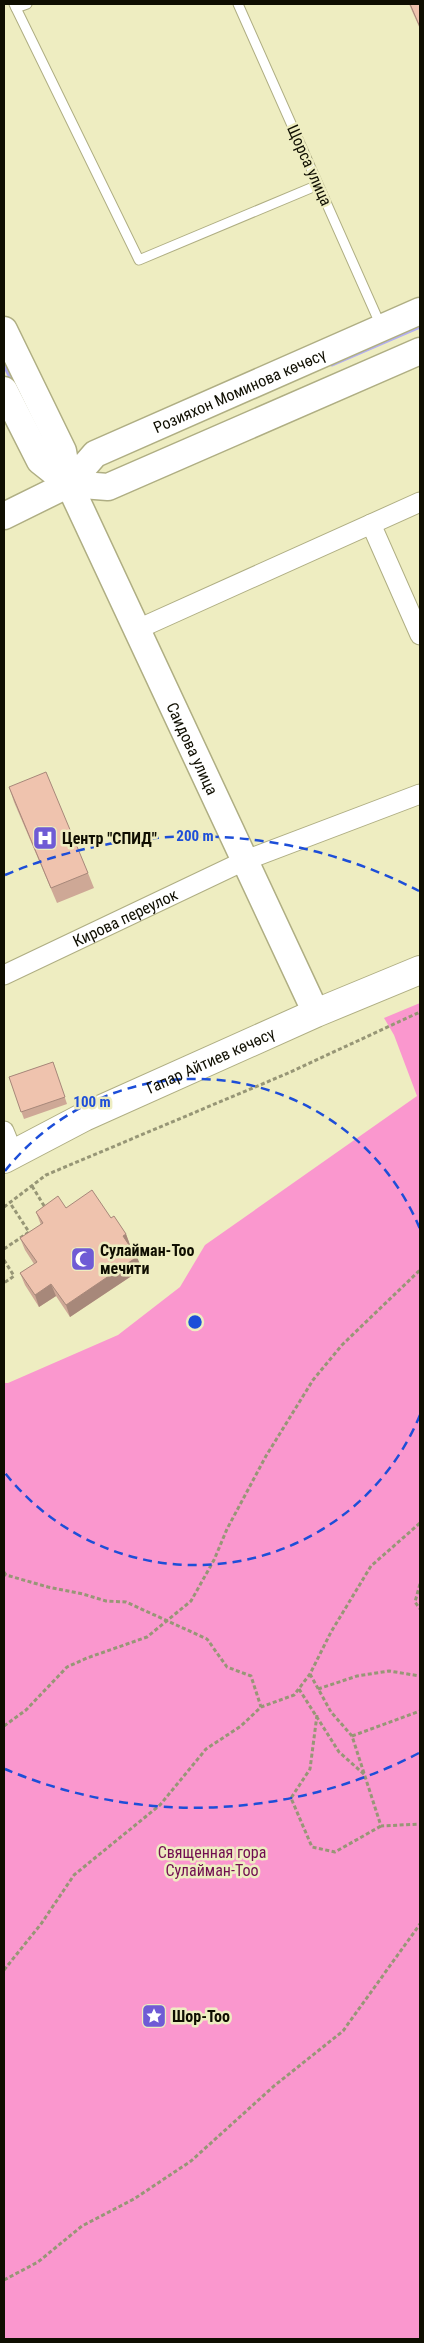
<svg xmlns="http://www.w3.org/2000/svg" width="424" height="2343" viewBox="0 0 424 2343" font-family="'Roboto Condensed',sans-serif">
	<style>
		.green { fill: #fa97ce }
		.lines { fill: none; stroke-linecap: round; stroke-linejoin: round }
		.stream { stroke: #b3aff0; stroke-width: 5 }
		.lane-casing { stroke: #afae83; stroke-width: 11 }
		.street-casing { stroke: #afae83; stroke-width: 21 }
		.secondary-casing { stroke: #afae83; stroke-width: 29 }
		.primary-casing { stroke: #afae83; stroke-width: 30 }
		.path { stroke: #979676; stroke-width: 3; stroke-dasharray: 4 2.5; stroke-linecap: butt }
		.lane { stroke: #fff; stroke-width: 9 }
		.street { stroke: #fff; stroke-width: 19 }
		.secondary { stroke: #fff; stroke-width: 26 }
		.primary { stroke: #fff; stroke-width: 28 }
		.wall { fill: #cea896 }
		.shaded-wall { fill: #a7887a }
		.building { fill: #efc3ae; stroke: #a7887a }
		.ring { fill: none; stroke: #1d4ed8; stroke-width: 2.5; stroke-dasharray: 9 6 }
		.labels { text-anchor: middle; stroke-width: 5; stroke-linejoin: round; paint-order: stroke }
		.street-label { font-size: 16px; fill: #0f0e01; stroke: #eeedc1 }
		.poi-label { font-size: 16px; font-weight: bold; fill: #0f0e01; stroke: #eeedc1; text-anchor: start }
		.park-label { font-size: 16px; fill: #710d50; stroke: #eeedc1 }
		.centre { fill: #1d4ed8; stroke: #eeedc1; stroke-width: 2.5 }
		.ring-label { font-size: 15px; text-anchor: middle; font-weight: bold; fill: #1d4ed8; stroke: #eeedc1; stroke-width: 5; stroke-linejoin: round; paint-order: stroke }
	</style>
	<rect width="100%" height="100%" fill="#eeedc1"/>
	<path class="green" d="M420,1003v1336h-416v-956h4l110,-48 62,-48 25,-42 212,-149 -23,-61 -10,-17z"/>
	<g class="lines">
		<g class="stream">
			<path d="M4,363l10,21"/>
			<path d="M332,364l88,-38"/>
		</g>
		<defs>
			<g id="lane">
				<path d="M14,4l125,256 179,-75"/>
				<path d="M238,4l143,322"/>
				<path d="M16,8l11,-4"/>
			</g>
			<g id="street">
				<path d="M371,524l49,111"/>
				<path d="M138,629l282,-127"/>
				<path id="s1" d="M4,975l242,-115 174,-66"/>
				<path d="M4,1131l9,22"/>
			</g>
			<g id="secondary">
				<path id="s2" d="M4,330l59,121 6,33 247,529"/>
				<path d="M4,390l36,71 29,23"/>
				<path d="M69,484l39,3 312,-136"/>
				<path id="s3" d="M4,516l65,-32 26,-30 325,-143"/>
			</g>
			<g id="primary">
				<path id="s4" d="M4,1159l80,-42 232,-104 104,-43"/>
			</g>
		</defs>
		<use href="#lane" class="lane-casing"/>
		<use href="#street" class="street-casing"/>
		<use href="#secondary" class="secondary-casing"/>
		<use href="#primary" class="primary-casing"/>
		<g class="path">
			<path d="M32,1186l14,23"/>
			<path d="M4,1207l42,-32 240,-101 134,-62"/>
			<path d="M4,1249l25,-17 -19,-29"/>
			<path d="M4,1260l10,16 -10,7"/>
			<path d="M4,1572l2,3 42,12 35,7 23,7 20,1 81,37 20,28 24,9 10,31"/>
			<path d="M420,1584l-5,18 5,7"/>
			<path d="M310,1674l21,38 21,24 29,90 39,-2"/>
			<path d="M299,1689l40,63 26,23"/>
			<path d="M318,1689l39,-13 32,-5 31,5"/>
			<path d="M317,1715l-7,54 -19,29 21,49 23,5 46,-26"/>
			<path d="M4,1726l22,-16 41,-43 20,-9 60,-21 44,-36 23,-41 13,-31 39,-73 47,-76 29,-35 78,-75"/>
			<path d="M352,1736l68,-25"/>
			<path d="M4,1970l37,-46 33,-49 86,-70 46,-56 35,-23 20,-19 33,-12 16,-21 21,-42 40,-66 49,-43"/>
			<path d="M4,2280l34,-18 44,-36 52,-27 57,-38 83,-75 69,-55 77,-107"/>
		</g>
		<use href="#lane" class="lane"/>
		<use href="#street" class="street"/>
		<use href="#secondary" class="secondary"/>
		<use href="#primary" class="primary"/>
	</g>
	<g class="wall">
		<path d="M409,4h11v25z"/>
		<path d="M9,787l79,86 6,15 -37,15 -43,-101z"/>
		<path d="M53,1062l14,42 -43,15 -15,-42z"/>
		<path d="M66,1208l45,10 15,16 4,11v1l12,23 -72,48 -14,-21 -17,11 -14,-22 -5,-12 14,-9 -9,-14 -5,-12 21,-13 -5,-13z"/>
	</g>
	<g class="shaded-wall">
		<path d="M126,1234l4,11 -3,3 -4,-12z"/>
		<path d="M137,1257l5,12 -72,48 -4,-12z"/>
		<path d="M51,1284l5,12 -17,11 -4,-12z"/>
	</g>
	<g class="building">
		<path d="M410,4h10v23z"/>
		<path d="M46,772l42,101 -37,15 -42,-101z"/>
		<path d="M53,1062l12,35 -44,15 -12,-35z"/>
		<path d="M92,1190l19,28 3,-2 12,18 -3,2 14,21 -71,48 -15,-21 -16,11 -15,-22 17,-11 -17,-24 23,-15 -7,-11 22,-16 8,12z"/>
	</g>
	<g class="ring">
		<path d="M420 1415A243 243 0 0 1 5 1473M5 1171A243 243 0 0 1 420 1229"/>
		<path d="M419 1753A486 486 0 0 1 5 1769M5 875A486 486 0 0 1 419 891"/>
	</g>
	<defs>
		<symbol id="hospital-square" viewBox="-11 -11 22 22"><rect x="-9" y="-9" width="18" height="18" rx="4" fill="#6f5bd5" stroke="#eeedc1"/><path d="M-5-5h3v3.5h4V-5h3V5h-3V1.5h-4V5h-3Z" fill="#fff"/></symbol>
		<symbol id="mosque-square" viewBox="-11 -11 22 22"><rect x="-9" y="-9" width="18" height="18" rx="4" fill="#6f5bd5" stroke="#eeedc1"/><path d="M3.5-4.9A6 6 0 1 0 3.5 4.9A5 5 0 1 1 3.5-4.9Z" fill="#fff"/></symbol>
		<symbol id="sight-square" viewBox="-11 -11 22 22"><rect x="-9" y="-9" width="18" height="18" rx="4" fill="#6f5bd5" stroke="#eeedc1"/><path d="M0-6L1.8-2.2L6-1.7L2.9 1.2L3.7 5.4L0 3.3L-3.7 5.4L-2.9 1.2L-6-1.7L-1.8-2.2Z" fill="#fff"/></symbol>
	</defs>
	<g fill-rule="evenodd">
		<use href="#hospital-square" x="31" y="824" width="28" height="28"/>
		<use href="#mosque-square" x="69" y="1245" width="28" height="28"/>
		<use href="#sight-square" x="140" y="2002" width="28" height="28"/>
	</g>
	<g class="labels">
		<g class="street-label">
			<text transform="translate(310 165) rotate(66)" y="6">Щорса улица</text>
			<text dy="6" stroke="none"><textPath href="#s3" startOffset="270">Розияхон Моминова көчөсү</textPath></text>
			<text dy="6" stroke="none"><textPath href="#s2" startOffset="460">Саидова улица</textPath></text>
			<text dy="6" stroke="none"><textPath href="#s1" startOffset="134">Кирова переулок</textPath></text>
			<text dy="6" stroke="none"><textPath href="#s4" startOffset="229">Гапар Айтиев көчөсү</textPath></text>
		</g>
		<g class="poi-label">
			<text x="62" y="844">Центр "СПИД"</text>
			<text x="100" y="1256">Сулайман-Тоо<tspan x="100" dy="18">мечити</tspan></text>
			<text x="172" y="2022">Шор-Тоо</text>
		</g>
		<g class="park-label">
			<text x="212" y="1858">Священная гора<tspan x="212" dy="18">Сулайман-Тоо</tspan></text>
		</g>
	</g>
	<circle cx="195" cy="1322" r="8" class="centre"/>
	<g class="ring-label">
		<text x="195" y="841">200 m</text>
		<text x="92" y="1107">100 m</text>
	</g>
	<rect width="424" height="2343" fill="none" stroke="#0f0e01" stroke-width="10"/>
</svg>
